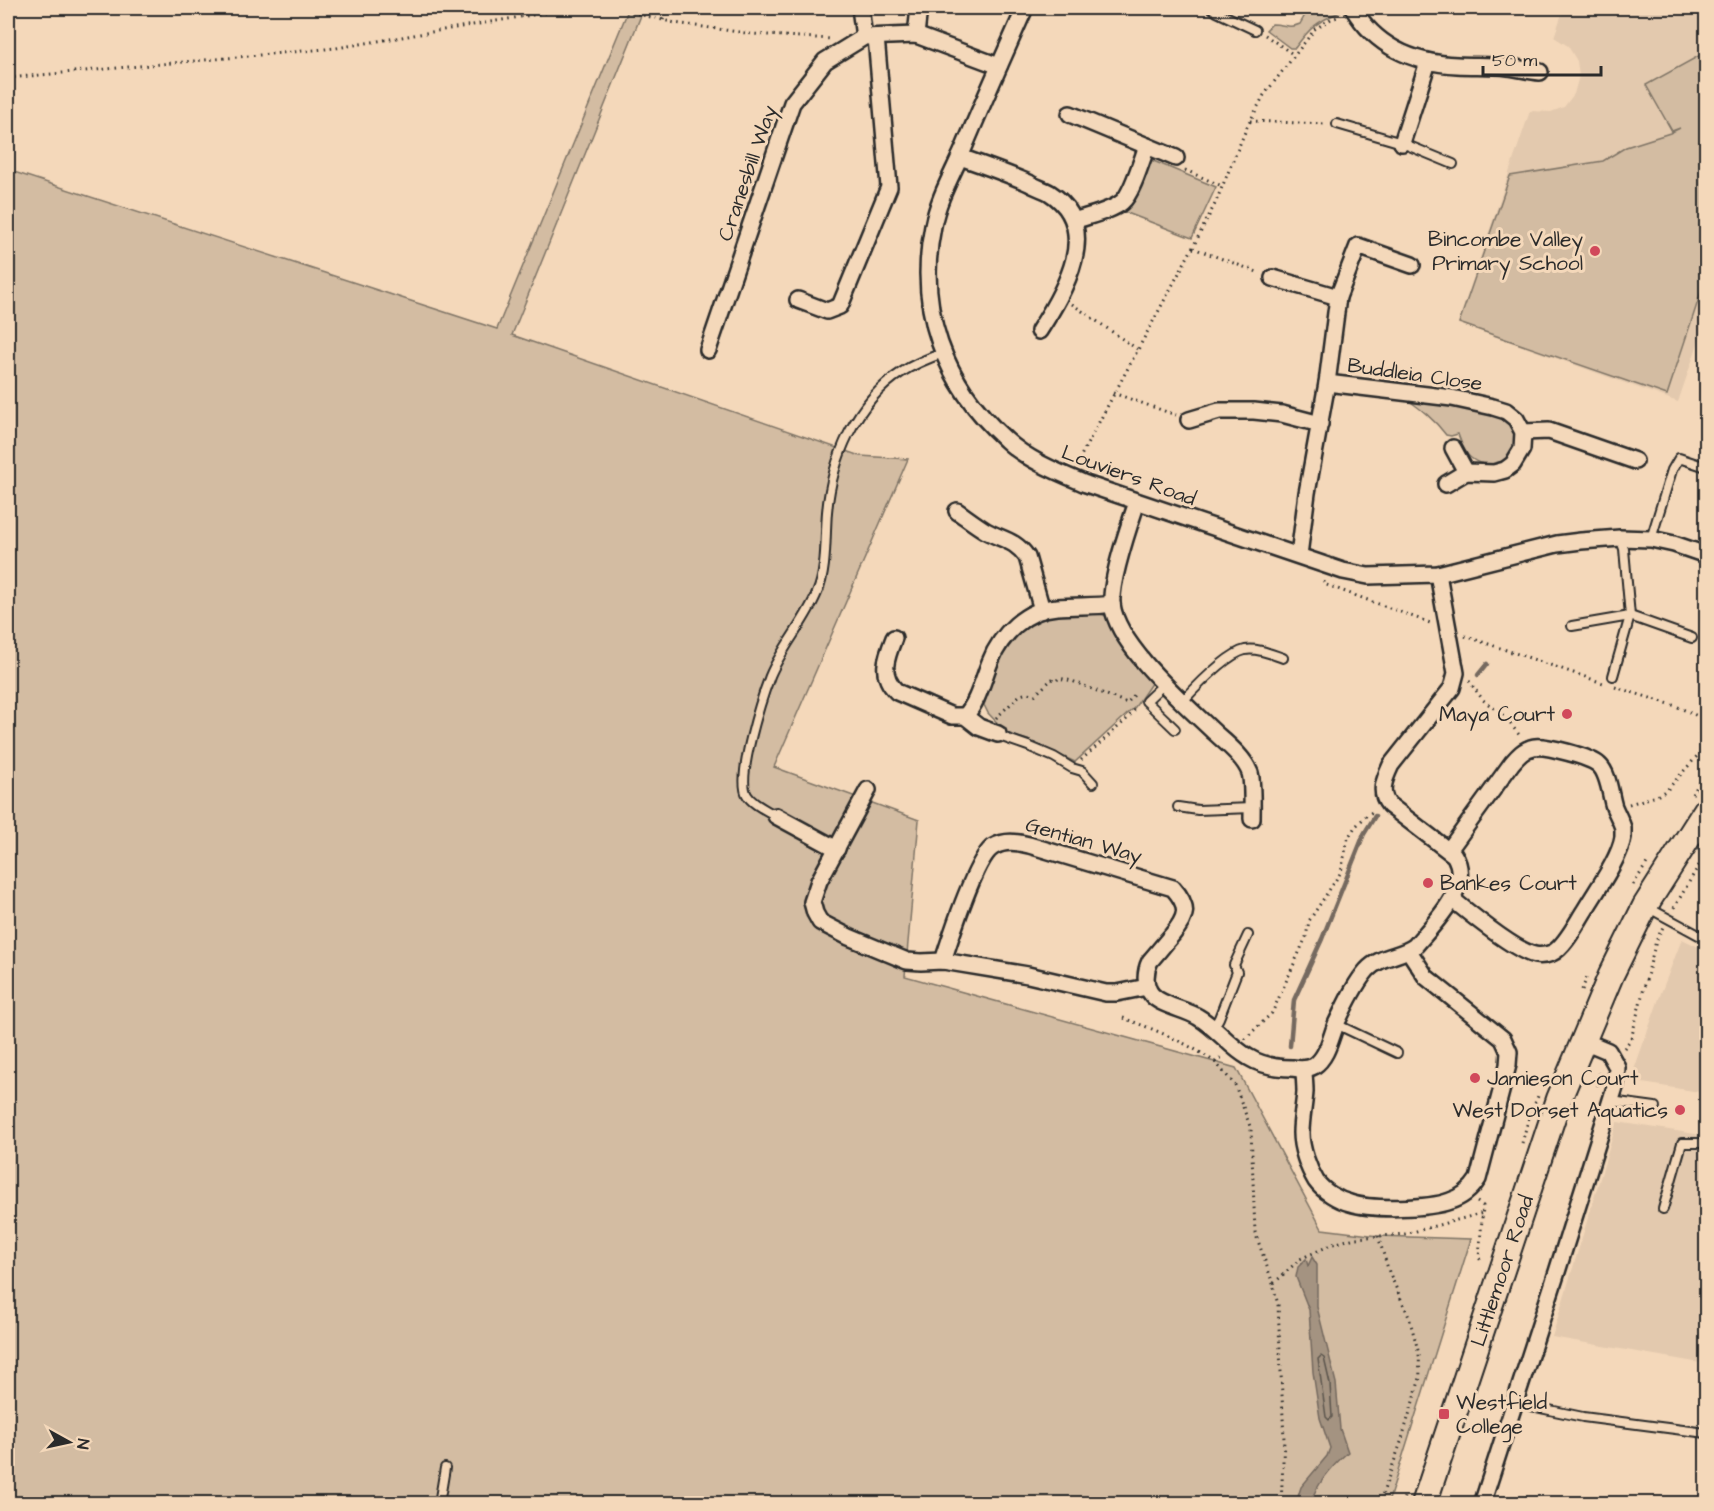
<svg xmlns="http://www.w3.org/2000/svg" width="1714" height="1511" viewBox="0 0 1714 1511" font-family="'Architects Daughter',sans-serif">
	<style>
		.built { fill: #e3c9ae }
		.green { fill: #d3bca2; stroke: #7f7466; stroke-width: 1.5 }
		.water { fill: #a49381; stroke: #74695f; stroke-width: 1.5 }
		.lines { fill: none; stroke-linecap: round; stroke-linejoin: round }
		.shore { stroke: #5b554d; stroke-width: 1.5 }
		.stream { stroke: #74695f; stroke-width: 4.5 }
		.lane-casing { stroke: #2b2b2b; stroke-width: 12 }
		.street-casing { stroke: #2b2b2b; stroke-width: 20 }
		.primary-casing { stroke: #2b2b2b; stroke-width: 28 }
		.path { stroke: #2b2b2b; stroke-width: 3; stroke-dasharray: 1.5 4.5; stroke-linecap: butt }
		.lane { stroke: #f4d8ba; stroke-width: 8 }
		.street { stroke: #f4d8ba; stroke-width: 15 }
		.primary { stroke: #f4d8ba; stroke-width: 24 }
		.poi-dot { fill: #d1495b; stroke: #f4d8ba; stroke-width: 2 }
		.labels { text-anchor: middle; stroke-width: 6; stroke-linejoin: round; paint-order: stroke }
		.street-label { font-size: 21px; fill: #2b2b2b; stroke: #f4d8ba }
		.poi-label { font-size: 21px; fill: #2b2b2b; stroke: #f4d8ba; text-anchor: end }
	</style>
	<rect width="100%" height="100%" fill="#f4d8ba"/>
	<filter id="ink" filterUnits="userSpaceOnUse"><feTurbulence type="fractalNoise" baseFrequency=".0167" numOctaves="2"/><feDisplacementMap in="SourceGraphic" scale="12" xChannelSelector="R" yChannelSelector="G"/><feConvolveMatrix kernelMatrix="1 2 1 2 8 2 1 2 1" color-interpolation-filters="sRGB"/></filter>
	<g filter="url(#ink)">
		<g class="built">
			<path d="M1564,8h142v312l-28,82 -220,-79 72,-212 21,1 13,-5 10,-13 5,-18 -2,-15 -9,-15 -14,-9z"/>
			<path d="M1682,939l21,10 3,-5v149l-76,-12 31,-88z"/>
			<path d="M1706,1099v265l-154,-27 65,-215 85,13z"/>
		</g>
		<g class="green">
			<path d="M629,8h15l-132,327 348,121 48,3 -134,308 145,53 -14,156 331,92 86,161 56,7 93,3 -83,264 -1380,1v-1334l489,159z"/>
			<path d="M1309,8h31l2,3c-25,11 -31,15 -47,37h-5l-24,-18 6,-6c12,0 17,5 28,0z"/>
			<path d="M1706,52v61l-3,2 3,8v154l-39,118 -208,-72 51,-147 93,-15 23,-14 44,-14 10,-5 -8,3 -26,-46z"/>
			<path d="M1151,160l65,27 -24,51 -70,-27z"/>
			<path d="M1405,398c21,3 88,10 103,22 10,7 11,23 4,33 -9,12 -29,15 -41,5 -7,-5 -10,-16 -13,-24l-7,2 -5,-1c-12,-16 -25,-26 -41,-37z"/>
			<path d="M1057,613l43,1 6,2 26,42 20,24 -17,25 -60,55 -47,-22 -19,-5 -21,-22 -4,-8 8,-27 9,-21 24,-31z"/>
		</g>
		<path class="water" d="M1312,1257l5,8v42l19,76 4,46 8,23c-17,15 -30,30 -38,51h-14l5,-16 26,-31 3,-8 -10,-30 -7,-46 -4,-62 -13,-33 2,-10 8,-8 2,7z"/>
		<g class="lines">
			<path class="shore" d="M1321,1356l3,2 6,26 2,33 -3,3 -3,-3 -8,-58z"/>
			<g class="stream">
				<path d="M1478,675l9,-11"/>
				<path d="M1290,1046l4,-46 28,-61 42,-105 11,-18"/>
			</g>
			<defs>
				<g id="lane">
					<path d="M1212,8l5,4 38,18"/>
					<path d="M1337,124l65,19 51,21"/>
					<path d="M1651,539l21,-69 7,-12 27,9"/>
					<path d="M1572,626l58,-10 62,22"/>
					<path d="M1613,676l17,-60 -6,-67 -4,-11"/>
					<path d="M1165,683l-19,18 29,28"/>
					<path d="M1182,702c13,-14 45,-48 63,-52 13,-2 26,4 38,8"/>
					<path d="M998,734l4,3 26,9 26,11 18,11 10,3 11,12"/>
					<path d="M1178,807l20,3 54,-2"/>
					<path d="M776,816c-9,-6 -23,-11 -29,-21 -11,-18 15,-98 23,-119 12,-29 35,-54 47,-83 10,-21 8,-58 10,-81 5,-53 28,-110 75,-140 12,-8 27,-14 41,-19"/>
					<path d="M1647,907l59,32"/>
					<path d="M1336,1024l61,29"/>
					<path d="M1214,1027l5,-9 18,-46 -3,-7 14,-30"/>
					<path d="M1611,1101l44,6"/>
					<path d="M1663,1209l19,-66h24"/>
					<path d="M1516,1403l67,14 123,16"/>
					<path d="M439,1504l6,-36"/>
				</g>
				<g id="street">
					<path d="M860,8l4,29"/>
					<path d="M1025,8c-21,47 -42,94 -62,142 -11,25 -25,49 -30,76 -17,83 11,158 73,214 21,20 54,33 80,44l257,87 25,5 70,-2 119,-30 24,-3 39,-3 31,1 23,5 32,11"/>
					<path d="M1353,8c22,38 60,55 104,57 17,1 34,0 51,2 10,1 21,4 32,5"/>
					<path d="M916,35l3,-27"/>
					<path d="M1070,114l106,44"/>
					<path d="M1402,143l26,-81"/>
					<path d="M960,157c23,8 46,16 69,26 6,4 14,6 21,10 53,34 14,99 -11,138"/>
					<path d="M1074,221c13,-5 38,-10 48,-19 10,-8 20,-43 25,-56"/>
					<path d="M1273,278l65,19"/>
					<path d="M798,300l29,11 13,-5 49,-119 -13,-150"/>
					<path d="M708,350l84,-247 33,-42 39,-24 52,-2 83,31"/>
					<path d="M1327,383l125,15 41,9 13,4 10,8 7,13 -1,17 -9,15 -8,6 -11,3 -28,-1 -20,12"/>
					<path d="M1189,420l30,-9h35l28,3 38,10"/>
					<path d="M1523,432l26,-1 86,30"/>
					<path d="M1453,448l13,24"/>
					<path d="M1137,502c-8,24 -27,78 -25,102 5,42 72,99 102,128 12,11 30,25 36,41 3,10 2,36 2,46"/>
					<path d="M957,511c10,7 19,14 29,20 17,9 29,9 41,26l15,53"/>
					<path d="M1299,555l8,-62 20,-110 11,-86 20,-51 54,19"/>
					<path d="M894,638c-8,20 -15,37 3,54l55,24h13l14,11 19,7"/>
					<path d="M965,716c13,-14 18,-37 25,-54 11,-28 36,-53 67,-55 19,-2 37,0 55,-3"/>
					<path d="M868,790l-49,91 -7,21 3,11 5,9 29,15 58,24 14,1 22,-1 85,14 78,18h11l30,-6"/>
					<path d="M776,816l61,33"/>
					<path d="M1449,850l63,-87c6,-7 12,-14 22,-16 11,-2 57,10 65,18 10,9 11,30 15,42 3,7 7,14 9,21 0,2 0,8 0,9 -3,21 -27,54 -38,73 -8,12 -20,37 -33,43 -5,2 -12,3 -17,2 -20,-4 -66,-42 -83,-56"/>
					<path d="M943,961c7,-22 33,-104 50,-114 12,-7 24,-5 36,-2l144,43c17,19 14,29 -1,47 -7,8 -14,17 -22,26 -5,10 -6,25 2,34 10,11 33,14 46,22 19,11 32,30 50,40 13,8 28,11 44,11 7,1 15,2 22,-2 14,-9 17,-31 23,-44 9,-18 17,-37 30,-52 14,-15 33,-13 48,-24 19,-23 59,-60 39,-91l-65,-50c-11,-13 -4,-27 2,-40l61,-77 4,-15 -18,-99"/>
					<path d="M1304,1069c0,8 1,15 1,23 -1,14 -4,27 -4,41 0,15 7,35 15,48 7,10 22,19 34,22 21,7 79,6 100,-2 13,-4 21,-11 28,-22l30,-114 1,-13 -6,-13 -77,-62 -17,-26"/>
					<path d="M1482,1504l74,-229 60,-191 1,-17 -9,-16 -24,-10"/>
				</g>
				<g id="primary">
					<path id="s1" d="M1424,1504l135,-405 52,-124 34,-69 61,-96"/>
				</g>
			</defs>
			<use href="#lane" class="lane-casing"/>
			<use href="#street" class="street-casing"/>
			<use href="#primary" class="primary-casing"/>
			<g class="path">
				<path d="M614,8l61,15 78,11 78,5"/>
				<path d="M663,20l5,-12"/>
				<path d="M1265,35l29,20"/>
				<path d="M8,78l328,-30 238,-40"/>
				<path d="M1250,121l76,3"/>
				<path d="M1185,170l37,16"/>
				<path d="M1193,248l67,25"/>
				<path d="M1072,304l65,45"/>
				<path d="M1113,393l63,22"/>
				<path d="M1076,465l117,-218 22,-43 32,-77 17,-32 51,-66 16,-10 10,-3"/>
				<path d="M1324,581v3l109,40"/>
				<path d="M1465,636l138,47"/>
				<path d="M1469,681l14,19 21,16 17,21"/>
				<path d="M1615,687l61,19 30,14"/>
				<path d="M996,718l24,-23 8,-2 7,2 17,-16 4,2 3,-3 13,3 55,22 9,-10"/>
				<path d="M1081,760l45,-40 11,-13"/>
				<path d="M1692,794l14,-20"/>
				<path d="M1629,804l28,-8 10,-6 39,-44"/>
				<path d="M1633,885l16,-25"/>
				<path d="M1674,908l32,-55"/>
				<path d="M1582,990l6,-16"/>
				<path d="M1123,1018c33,12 63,24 92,44l8,-6"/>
				<path d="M1245,1039l27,-26 34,-76 3,-16 32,-49 7,-34 7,-11 11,-11 9,-6"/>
				<path d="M1624,1048l7,-9 25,-98 7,-14"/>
				<path d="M1215,1062l20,23 16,44 4,103 18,52"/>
				<path d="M1598,1086v-10l4,-7"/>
				<path d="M1522,1143l7,-26 9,-21"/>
				<path d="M1477,1202l6,4 -4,52 4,5"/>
				<path d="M1378,1236l11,36 20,45 10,37 1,24 -19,64 -22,62"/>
				<path d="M1281,1504l3,-64 -6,-135 -5,-21 27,-25 33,-15 22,-6 50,-4 78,-21"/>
				<path d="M1402,1504l2,-7"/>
			</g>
			<use href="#lane" class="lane"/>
			<use href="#street" class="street"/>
			<use href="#primary" class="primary"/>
		</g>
	</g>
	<g class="poi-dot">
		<circle cx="1595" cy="251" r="6"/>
		<circle cx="1567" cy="714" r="6"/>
		<circle cx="1428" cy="883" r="6"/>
		<circle cx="1475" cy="1078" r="6"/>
		<circle cx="1680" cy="1110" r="6"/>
		<rect x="1438" y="1408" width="12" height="12" rx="3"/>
	</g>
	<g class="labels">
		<g class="street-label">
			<text transform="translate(747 173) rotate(-71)" y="7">Cranesbill Way</text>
			<text transform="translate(1415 374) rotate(8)" y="7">Buddleia Close</text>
			<text transform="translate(1129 475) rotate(20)" y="7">Louviers Road</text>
			<text transform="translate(1084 840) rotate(16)" y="7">Gentian Way</text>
			<text dy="7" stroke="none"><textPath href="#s1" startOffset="246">Littlemoor Road</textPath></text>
		</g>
		<g class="poi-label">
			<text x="1583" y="246">Bincombe Valley<tspan x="1583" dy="24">Primary School</tspan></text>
			<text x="1555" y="721">Maya Court</text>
			<text x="1440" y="890" text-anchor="start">Bankes Court</text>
			<text x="1487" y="1085" text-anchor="start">Jamieson Court</text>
			<text x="1668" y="1117">West Dorset Aquatics</text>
			<text x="1456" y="1409" text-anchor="start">Westfield<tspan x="1456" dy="24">College</tspan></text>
		</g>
	</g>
	<rect width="1714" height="1511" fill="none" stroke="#f4d8ba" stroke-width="30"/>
	<rect x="15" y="15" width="1684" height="1481" fill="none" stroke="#2b2b2b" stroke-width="2" filter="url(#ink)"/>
	<g transform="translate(69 1442) rotate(98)" stroke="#f4d8ba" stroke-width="4.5" paint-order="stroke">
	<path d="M0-4.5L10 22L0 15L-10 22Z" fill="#2b2b2b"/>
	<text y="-9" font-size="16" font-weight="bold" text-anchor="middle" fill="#2b2b2b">N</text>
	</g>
	<path d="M1483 66v9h118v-9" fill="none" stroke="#2b2b2b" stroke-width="3"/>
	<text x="1492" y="66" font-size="18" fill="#2b2b2b" stroke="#f4d8ba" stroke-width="4.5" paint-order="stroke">50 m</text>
</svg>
